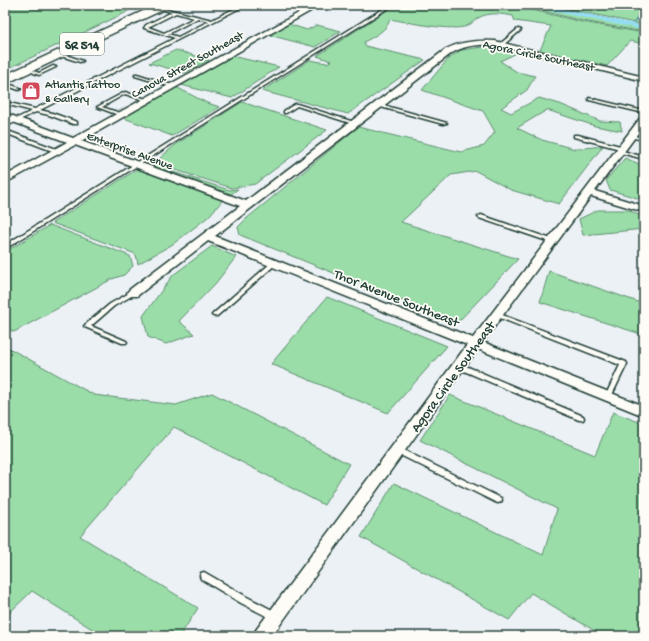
<svg xmlns="http://www.w3.org/2000/svg" width="649" height="641" viewBox="0 0 649 641" font-family="'Gochi Hand',sans-serif">
	<style>
		.green { fill: #9adda8; stroke: #5c8d6e }
		.lines { fill: none; stroke-linecap: round; stroke-linejoin: round }
		.stream { stroke: #659da7; stroke-width: 2 }
		.canal { fill: #93ddf4; fill-rule: evenodd }
		.service-casing { stroke: #1f3d34; stroke-width: 3 }
		.minor-casing { stroke: #1f3d34; stroke-width: 3 }
		.primary-casing { stroke: #1f3d34; stroke-width: 3 }
		.service { fill: #fdfcf7; fill-rule: evenodd }
		.minor { fill: #fdfcf7; fill-rule: evenodd }
		.primary { fill: #fdfcf7; fill-rule: evenodd }
		.labels { text-anchor: middle; stroke-width: 3.5; stroke-linejoin: round; paint-order: stroke }
		.far-street-label { font-size: 12px; fill: #1f3d34; stroke: #fdfcf7 }
		.far-poi-label { font-size: 12px; fill: #1f3d34; stroke: #fdfcf7; text-anchor: start }
		.shield { fill: #fdfcf7; stroke: #62766e; stroke-width: 1 }
		.shield-label { font-size: 13px; font-weight: bold; fill: #1f3d34 }
		.street-label { font-size: 14px; fill: #1f3d34; stroke: #fdfcf7 }
	</style>
	<rect width="100%" height="100%" fill="#ecf1f6"/>
	<filter id="ink" filterUnits="userSpaceOnUse"><feTurbulence type="fractalNoise" baseFrequency=".025" numOctaves="2"/><feDisplacementMap in="SourceGraphic" scale="8" xChannelSelector="R" yChannelSelector="G"/><feConvolveMatrix kernelMatrix="1 2 1 2 8 2 1 2 1" color-interpolation-filters="sRGB"/></filter>
	<g filter="url(#ink)">
		<g class="green">
			<path d="M5,5h131l-11,8 -120,57z"/>
			<path d="M395,5h117l70,17 62,11v11l-14,-3 -23,25 -67,-16 11,-24 -36,-5 -2,-5c-11,-2 -23,-4 -33,1 -5,2 -8,7 -13,9 -13,6 -61,-4 -77,-7 -2,11 -17,18 -26,23l1,4 60,14 -77,54 -86,-23 48,-31 17,3 4,-2 -14,-5z"/>
			<path d="M518,5h28l98,22v5l-61,-11z"/>
			<path d="M551,5h93v20z"/>
			<path d="M288,24l19,6 10,-5 24,6 -26,16 -46,-12z"/>
			<path d="M490,46l29,6 -19,9 17,11 18,4 -8,14 -26,18 10,5 28,-15 21,6 40,17 20,1 2,9 -27,-5 -48,-16 -30,18 25,12 33,9 28,-3 -44,58 -48,-14 -35,-19 -25,4 -50,47 117,37 -61,64 -217,-88 -2,-8 8,-8 112,-92 103,25 23,-6 11,-14 -12,-21 -61,-21 26,-31 13,-9z"/>
			<path d="M176,50l33,10 -24,13 -36,-10z"/>
			<path d="M232,56l47,11 -47,31 -51,-13z"/>
			<path d="M176,87l31,16 13,4 -48,29 -48,-18 3,-3z"/>
			<path d="M242,102l85,28 -72,54 -23,4 -63,-20 -9,-10 15,-13z"/>
			<path d="M155,158l12,12 62,20 9,-1 -15,11 -15,17 -35,27 -35,20 -2,-9 -3,-2 -81,-30z"/>
			<path d="M625,158l19,8v34l-34,-10 -4,-10z"/>
			<path d="M598,210h31l15,8v11l-61,6 -4,-16z"/>
			<path d="M50,225l80,31 3,10 -9,9 -12,4 -98,53 -9,-5v-75z"/>
			<path d="M212,246l24,11 -21,27 -36,37 15,13 -28,10 -18,-7 -5,-21 30,-41z"/>
			<path d="M549,271l95,33v31l-104,-33z"/>
			<path d="M327,297l120,49 -59,67 -117,-49z"/>
			<path d="M5,346l89,49 82,10 36,-12 137,71 -25,41 -150,-78 -94,109 118,72 -18,28h-77l-71,-45 -27,26z"/>
			<path d="M450,395l145,60 18,-43 31,12v212h-49v-5l-64,-38 -22,27 -148,-83 33,-54 149,72 14,-46 -137,-69z"/>
		</g>
		<g class="lines">
			<path class="stream" d="M632,26l12,-18"/>
			<path class="canal" d="M529,5h15l100,21v4l-111,-23z"/>
			<defs>
				<g id="service">
					<path d="M241,5h5l-206,105 12,3 25,9v2h-4l-24,-9 -13,-3 -31,15v-3l27,-13 -27,-7v-2l30,7 140,-71 -31,-10 2,-3 26,-13 -13,-3v-2l53,13zM176,13l18,5 -30,15 -16,-6zM198,18l11,3 -31,16 -10,-3z"/>
					<path d="M389,5h4l-388,244v-4z"/>
					<path d="M518,29l3,1 -19,16h-2v-2z"/>
					<path d="M58,53h2l23,8 -3,1 -22,-7z"/>
					<path d="M53,66l3,1 -17,8 -15,-6 2,-1 13,5z"/>
					<path d="M135,74h2l38,12 -3,1 -37,-11z"/>
					<path d="M5,83l15,5 1,1 -2,1 -14,-5z"/>
					<path d="M125,92l24,8 -2,1 -22,-7 -23,13 21,7v1l-2,1 -24,-9z"/>
					<path d="M589,98l55,13v2l-55,-13z"/>
					<path d="M295,104h2l60,19 -4,1 -56,-18 -11,7h-2v-2z"/>
					<path d="M377,104h2l68,19 -4,1 -66,-18z"/>
					<path d="M5,130l54,20v1l-2,1h-2l-50,-19z"/>
					<path d="M574,135h4l46,12v2h-4l-46,-12z"/>
					<path d="M629,135l15,3v2l-15,-3z"/>
					<path d="M617,150h2l25,7v2l-27,-7z"/>
					<path d="M481,215l73,25 1,1 -3,2 -2,-1 -71,-24 -1,-1 1,-1z"/>
					<path d="M274,261l2,1 1,1 -1,1 -59,52h-4l-1,-1 1,-1 59,-52z"/>
					<path d="M133,291l2,1 1,1 -1,1 -21,12 -23,20 35,15 1,1 -1,1h-4l-37,-16 -1,-1 1,-1 25,-21z"/>
					<path d="M497,313l129,49 1,2 -17,35h-4l-1,-2 15,-32 -125,-49 -1,-1z"/>
					<path d="M457,364h4l122,52 1,2 -1,2h-4l-122,-52 -1,-2z"/>
					<path d="M397,447l104,51 1,2 -1,2 -3,1 -3,-1 -101,-50 -1,-2 1,-2z"/>
					<path d="M204,572l43,25 31,16 1,3 -1,3 -3,1 -3,-1 -31,-16 -40,-24 -1,-3 1,-3z"/>
				</g>
				<path id="minor" d="M313,5h8l-240,136 165,60 200,-152c16,-8 32,-9 49,-8l149,36v4l-149,-36c-16,-1 -29,0 -43,8l-237,183 258,102 168,-221 3,-1v9l-49,66 49,15v6l-53,-16 -108,146 161,64v10l-166,-67 -206,287h-19l3,-6 211,-285 -259,-104 -71,55h-8l-2,-3 2,-3 111,-84 -165,-61 -70,38v-7l62,-34 -62,-23v-6l68,25z"/>
				<path id="primary" d="M156,5h14l-1,2 -164,77v-9z"/>
			</defs>
			<use href="#service" class="service-casing"/>
			<use href="#minor" class="minor-casing"/>
			<use href="#primary" class="primary-casing"/>
			<use href="#service" class="service"/>
			<use href="#minor" class="minor"/>
			<use href="#primary" class="primary"/>
		</g>
	</g>
	<defs>
		<symbol id="shop-square" viewBox="-11 -11 22 22"><rect x="-9" y="-9" width="18" height="18" rx="4" fill="#d1495b" stroke="#fdfcf7"/><path d="M-5-2.5h2.3a2.7 3.5 0 0 1 5.4 0H5L5.5 6h-11ZM-1.5-2.5h3a1.5 2.3 0 0 0-3 0Z" fill="#fff"/></symbol>
	</defs>
	<g fill-rule="evenodd">
		<use href="#shop-square" x="20" y="80" width="22" height="22"/>
	</g>
	<g class="labels">
		<g class="far-street-label">
			<text transform="translate(539 55) rotate(12)" y="4">Agora Circle Southeast</text>
			<text transform="translate(187 64) rotate(-29)" y="4">Canova Street Southeast</text>
			<text transform="translate(130 150) rotate(20)" y="4">Enterprise Avenue</text>
		</g>
		<g class="far-poi-label">
			<text x="45" y="88">Atlantis Tattoo<tspan x="45" dy="14">&amp; Gallery</tspan></text>
		</g>
		<rect class="shield" x="60" y="33" width="44" height="22" rx="3"/>
		<g class="shield-label">
			<text x="82" y="49">SR 514</text>
		</g>
		<g class="street-label">
			<text transform="translate(397 297) rotate(22)" y="5">Thor Avenue Southeast</text>
			<text transform="translate(452 376) rotate(-54)" y="5">Agora Circle Southeast</text>
		</g>
	</g>
	<rect width="649" height="641" fill="none" stroke="#fdfcf7" stroke-width="20"/>
	<rect x="10" y="10" width="629" height="621" fill="none" stroke="#1f3d34" stroke-width="1.5" filter="url(#ink)"/>
</svg>
